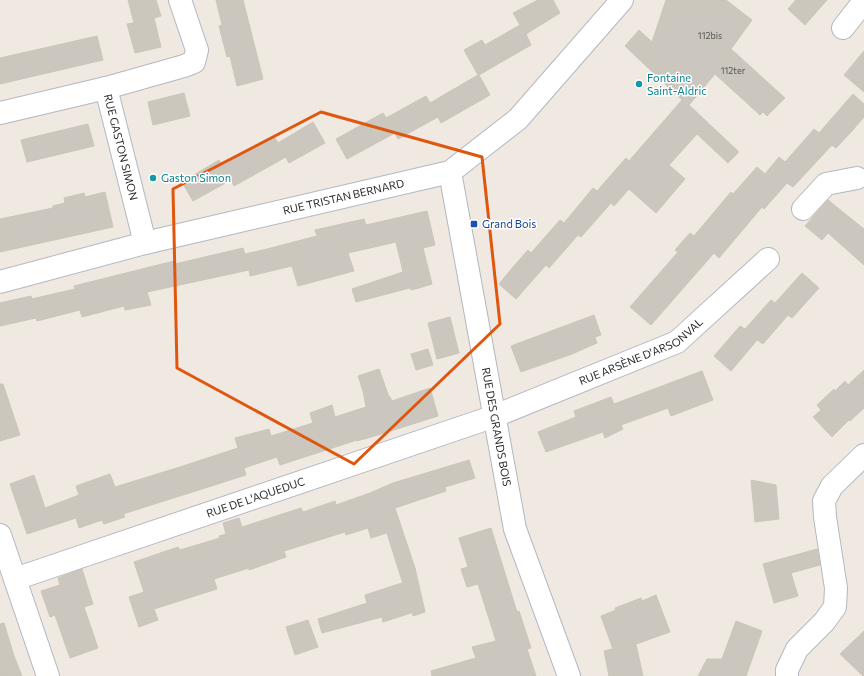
<svg xmlns="http://www.w3.org/2000/svg" width="864" height="676" viewBox="0 0 864 676" font-family="Commissioner,sans-serif">
	<style>
		.building { fill: #cbc7bf; stroke: #cbc5ba }
		.lines { fill: none; stroke-linecap: round; stroke-linejoin: round }
		.minor-casing { stroke: #b4b7c1; stroke-width: 24 }
		.minor { stroke: #fff; stroke-width: 22 }
		.marked { fill: none; stroke: #df570e; stroke-width: 3; stroke-linejoin: round }
		.culture-dot { fill: #0f9aa8; stroke: #fff; stroke-width: 1.5 }
		.transit-dot { fill: #1a4fb4; stroke: #fff; stroke-width: 1.5 }
		.labels { text-anchor: middle; stroke-width: 3; stroke-linejoin: round; paint-order: stroke }
		.number-label { font-size: 9px; fill: #555452 }
		.culture-label { font-size: 11px; fill: #0d838f; stroke: #fff; text-anchor: start }
		.street-label { font-size: 11px; fill: #2e2e2e; stroke: #fff }
		.transit-label { font-size: 11px; fill: #164399; stroke: #fff; text-anchor: start }
	</style>
	<rect width="100%" height="100%" fill="#efe9e1"/>
	<g class="building">
		<path d="M128,0h28l5,16 -7,2 7,29 -26,6 -8,-29 7,-1z"/>
		<path d="M216,0h27l20,79 -26,7 -7,-30 -3,1 -8,-31 3,-1z"/>
		<path d="M538,0h15l7,13 -34,21 5,11 -52,30 11,20 -49,28 -3,-6 -40,22 -3,-6 -48,26 -11,-20 47,-26 3,5 40,-22 4,7 48,-28 -14,-25 18,-10 3,5 35,-20 -7,-12z"/>
		<path d="M666,0h60l26,20 -21,29 54,49 -18,18 -4,-4 -3,3 -45,-41 -26,31 50,47 -11,11 -31,-29 -28,31 16,14 -29,34 -27,-24 -15,17 -3,-3 -30,34 -3,-2 -29,33 -3,-3 -30,34 -17,-15 14,-17 15,-17 3,3 29,-33 4,3 29,-35 4,3 29,-33 3,3 53,-61 -57,-54 14,-16 13,12z"/>
		<path d="M796,0h31l-22,25 -17,-16z"/>
		<path d="M97,36l6,24 -103,24v-26z"/>
		<path d="M864,51v41l-20,-17z"/>
		<path d="M184,93l6,23 -37,9 -5,-23z"/>
		<path d="M853,94l11,10v13l-12,14 -16,17 -4,-3 -39,42 -6,-4 -23,26 -2,-2 -43,51 -5,-5 -63,72 -21,-18 48,-55 -3,-2 15,-17 4,3 37,-44 2,2 24,-27 8,7 14,-17 6,5 29,-33 5,4z"/>
		<path d="M313,122l12,21 -36,20 -11,-20z"/>
		<path d="M88,124l6,22 -67,16 -6,-22z"/>
		<path d="M274,136l12,21 -52,29 -3,-6 -38,21 -11,-19 37,-22 3,6z"/>
		<path d="M105,192l8,35 -113,25v-33l53,-11v-2l12,-3 -1,-5 20,-5 1,4z"/>
		<path d="M828,200l36,29v36l-36,-32 -6,7 -17,-14z"/>
		<path d="M427,211l8,34 -12,3 9,36 -13,4 -8,2 -1,-2 -54,14 -4,-13 51,-17 -7,-30 -48,11 6,18 -56,15 -6,-20 -42,10 -1,-6 -102,22 4,13 -26,5 -1,-4 -42,11 -2,-7 -43,11 -1,-3 -36,8v-23l31,-7 1,3 21,-5 22,-5 -1,-3 100,-25 1,3 68,-16 2,6 22,-5 50,-13 -2,-6 49,-11 2,6z"/>
		<path d="M802,273l17,15 -27,30 -4,-3 -25,29 -6,-4 -26,31 -17,-15 26,-30 5,3 26,-29 4,3z"/>
		<path d="M594,315l7,20 -6,2 2,6 -25,11 -51,18 -10,-26z"/>
		<path d="M450,317l9,36 -22,6 -9,-36z"/>
		<path d="M428,349l5,16 -17,5 -5,-16z"/>
		<path d="M379,369l10,28h1l2,4 38,-13 8,28 -60,19 -21,6v-1l-77,25 -3,-8 -33,11 2,7 -123,39 2,3 -21,7 -2,-4 -23,8 -3,-10 -49,16 -17,-50 24,-9 11,33 34,-13 -3,-9 34,-12 5,13 65,-20 58,-19 -3,-10 34,-9 2,7 42,-13 -3,-10 22,-8 3,12 31,-10 -3,-16 -5,-15z"/>
		<path d="M864,370v38l-14,13 -1,-1 -17,17 -19,-20 8,-7 -4,-5 17,-16 1,2 10,-10 3,4z"/>
		<path d="M702,371l11,29 -42,16 -3,-8 -47,17 2,4 -18,9 -2,-6 -57,20 -8,-20 38,-15 -2,-6 37,-14 3,7z"/>
		<path d="M0,384h3l17,51 -20,6z"/>
		<path d="M469,460l6,18 -30,9 1,4 -51,17 20,60 10,44 -12,4 -26,-83 -16,5 -3,-10 -22,7 -1,-3 -61,19 2,6 -37,13v-2l-35,11 3,10 -63,20 4,11 -19,7 -10,-30 15,-5 -10,-30 44,-15 2,3 40,-12 -1,-2 7,-2 -3,-11 16,-5 3,9 59,-19 2,4 32,-11 1,4 34,-12 23,-10z"/>
		<path d="M751,480l25,5 3,34 -24,3z"/>
		<path d="M491,528l26,84 2,-1 12,37 -4,1 9,27h-104l-1,-5 45,-13 -4,-11 24,-6 -18,-57 -11,3 -6,-18 7,-2 -9,-29z"/>
		<path d="M817,549l3,16 -29,8 7,23 -24,7 -11,-39z"/>
		<path d="M82,569l11,35 -9,3 14,41 -28,10 -15,-43 -5,2 -9,-26 19,-6 -2,-7z"/>
		<path d="M402,583l9,30 -28,9 -1,-5 -60,16 -4,-14 49,-16 -2,-8z"/>
		<path d="M656,595l14,37 -34,12 7,32h-34l-5,-25 9,-2 -12,-33 15,-6 -1,-2 26,-10 1,3z"/>
		<path d="M308,620l10,27 -23,8 -9,-28z"/>
		<path d="M736,621l26,10 -16,45h-48l9,-17h15z"/>
		<path d="M4,623l10,33 8,20h-22v-52z"/>
		<path d="M864,631v45h-1l-23,-22z"/>
	</g>
	<g class="lines">
		<defs>
			<g id="minor">
				<path d="M843,28l21,-27"/>
				<path d="M106,88l78,-22 10,-4 3,-12 -17,-50"/>
				<path id="s1" d="M0,113l106,-25 39,155"/>
				<path id="s2" d="M450,172l65,357 54,147"/>
				<path d="M803,209l23,-25 31,-6"/>
				<path id="s3" d="M0,282l145,-39 305,-71 68,-53 104,-119"/>
				<path d="M0,535l48,141"/>
				<path id="s4" d="M15,579l480,-163 182,-74 91,-83"/>
				<path d="M787,676v-6l10,-21 27,-27 11,-15 1,-19 -11,-71 -1,-16 8,-15 32,-31"/>
			</g>
		</defs>
		<use href="#minor" class="minor-casing"/>
		<use href="#minor" class="minor"/>
	</g>
	<path class="marked" d="M321,112l161,45 18,167 -146,140 -177,-96 -4,-179z"/>
	<g class="culture-dot">
		<circle cx="639" cy="84" r="4"/>
		<circle cx="153" cy="178" r="4"/>
	</g>
	<rect class="transit-dot" x="470" y="220" width="8" height="8" rx="2"/>
	<g class="labels">
		<g class="number-label">
			<text x="710" y="39">112bis</text>
			<text x="733" y="74">112ter</text>
		</g>
		<g class="culture-label">
			<text x="647" y="82">Fontaine<tspan x="647" dy="13">Saint-Aldric</tspan></text>
			<text x="161" y="182">Gaston Simon</text>
		</g>
		<g class="street-label">
			<text dy="4" stroke="none"><textPath href="#s1" startOffset="170">RUE GASTON SIMON</textPath></text>
			<text dy="4" stroke="none"><textPath href="#s3" startOffset="354">RUE TRISTAN BERNARD</textPath></text>
			<text dy="4" stroke="none"><textPath href="#s4" startOffset="667">RUE ARSÈNE D'ARSONVAL</textPath></text>
			<text dy="4" stroke="none"><textPath href="#s2" startOffset="259">RUE DES GRANDS BOIS</textPath></text>
			<text dy="4" stroke="none"><textPath href="#s4" startOffset="254">RUE DE L'AQUEDUC</textPath></text>
		</g>
		<g class="transit-label">
			<text x="482" y="228">Grand Bois</text>
		</g>
	</g>
</svg>
